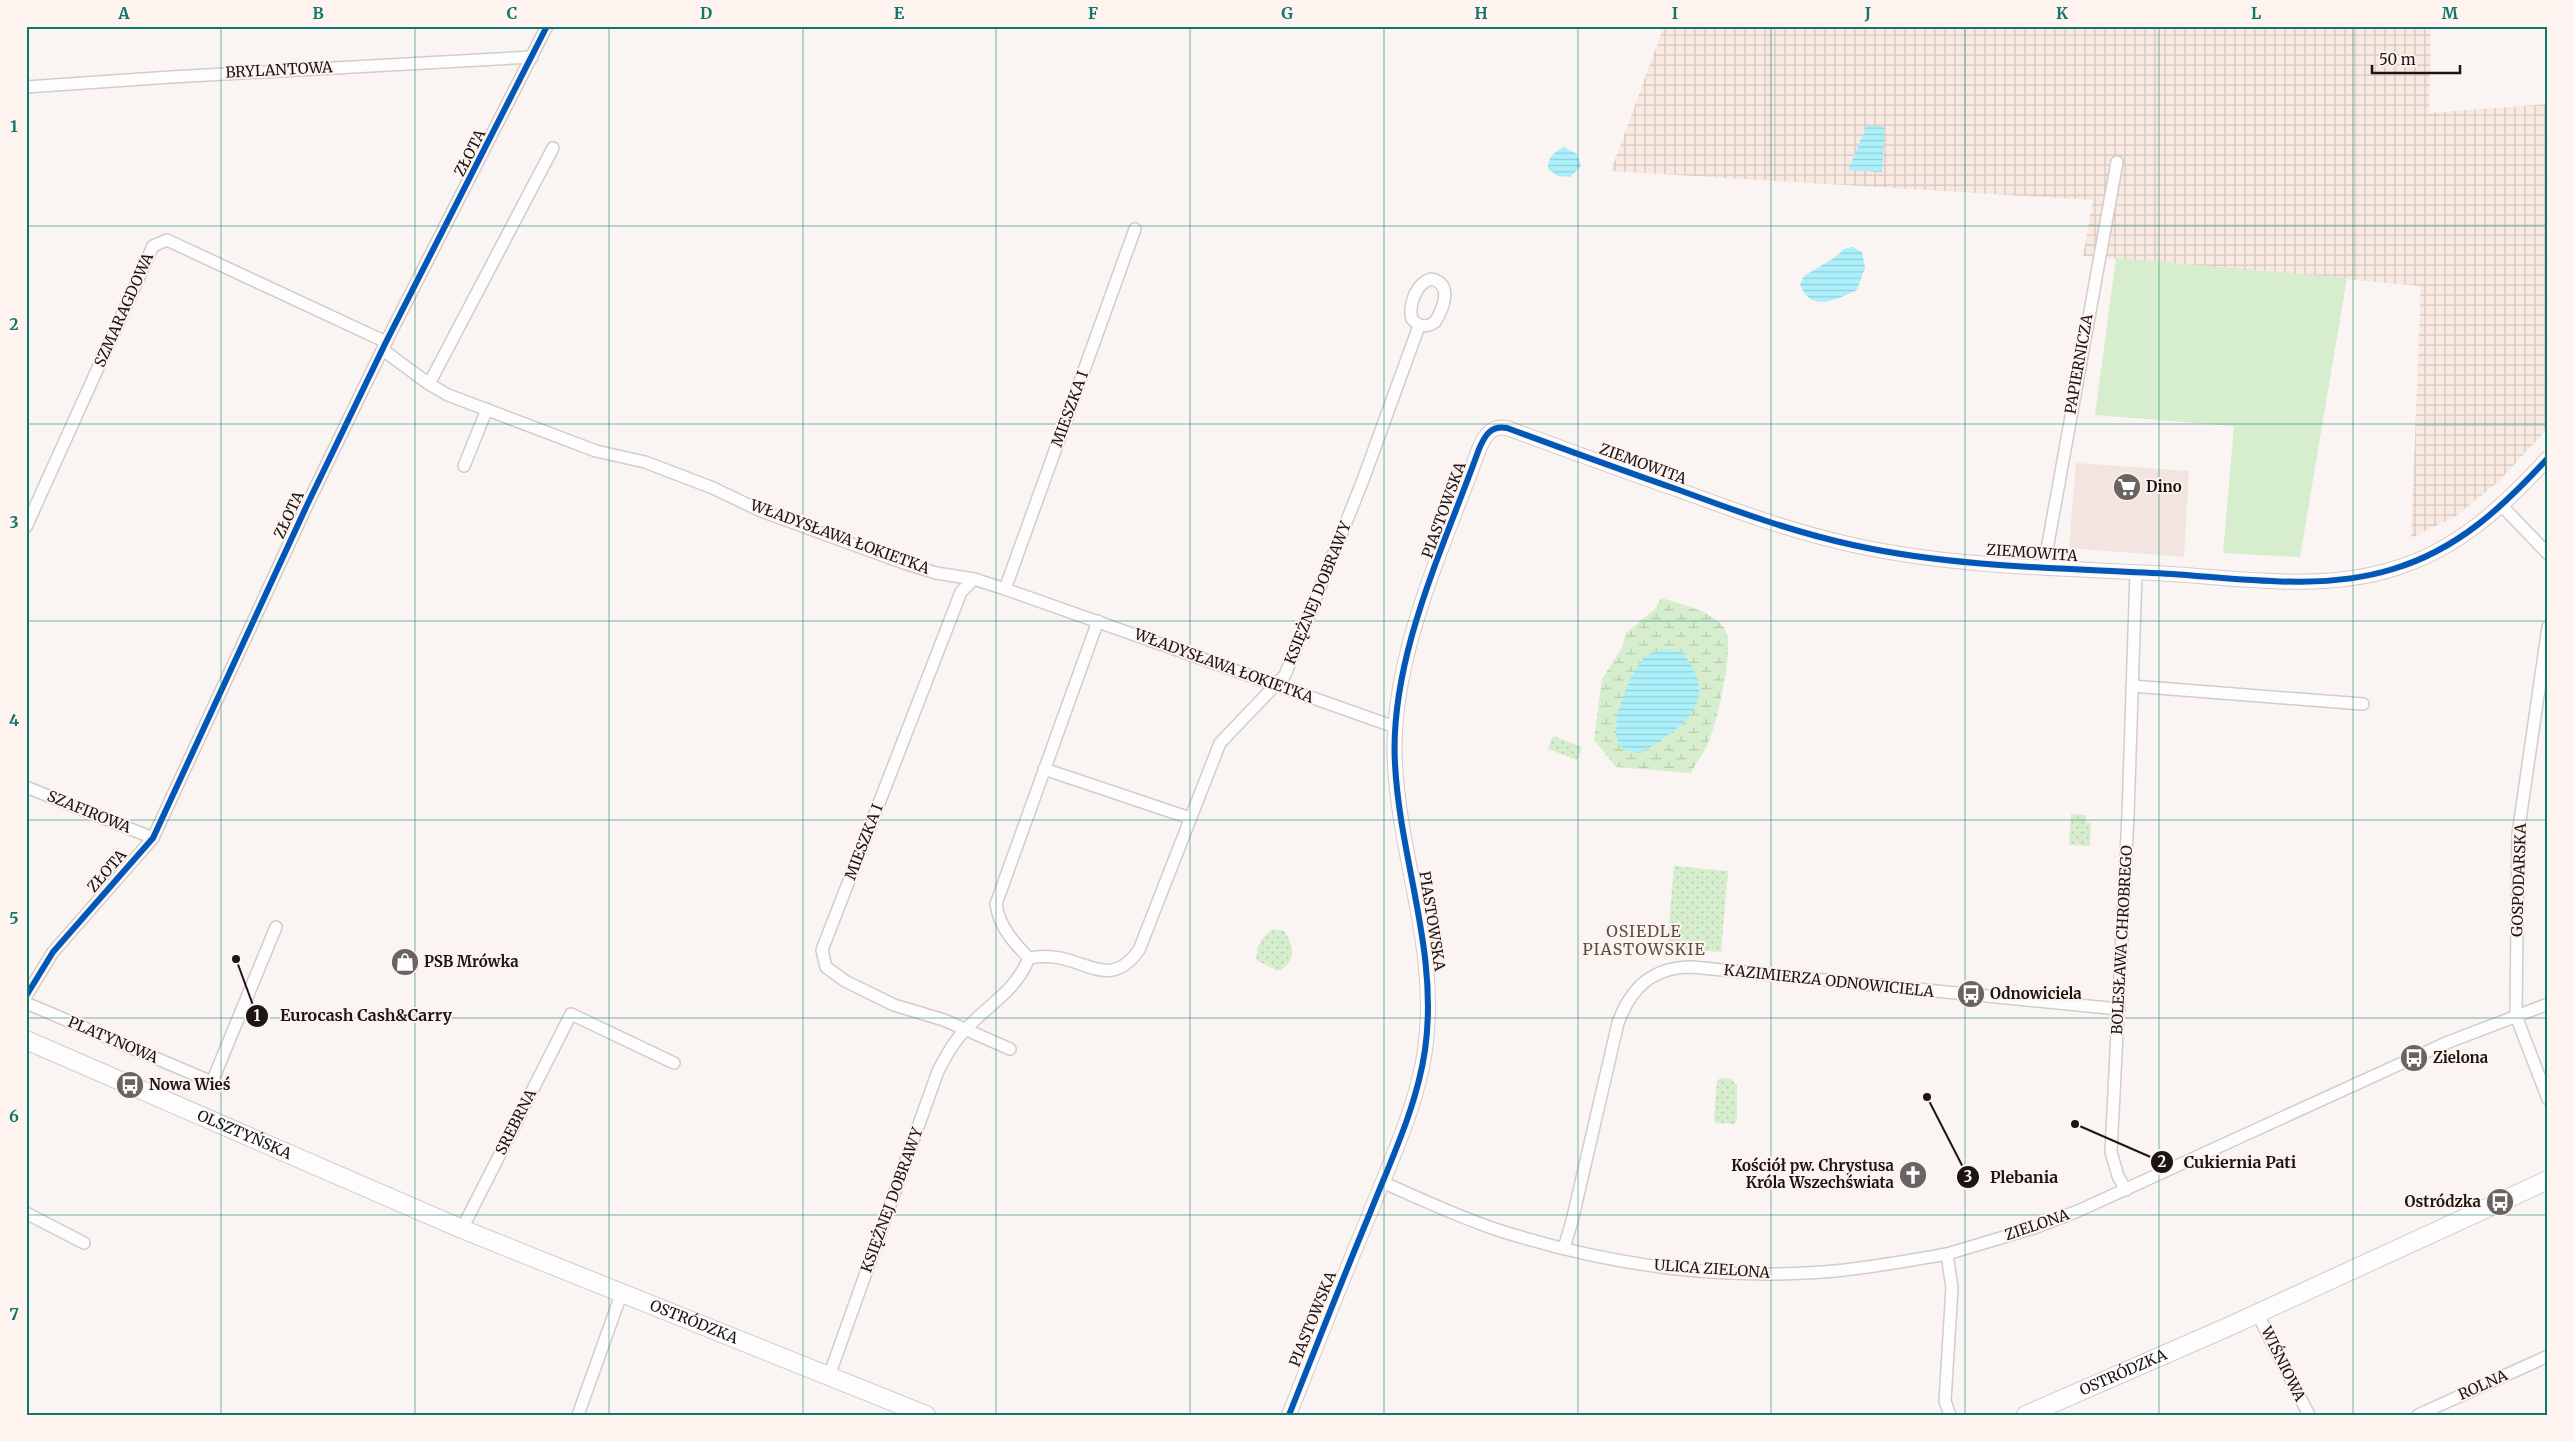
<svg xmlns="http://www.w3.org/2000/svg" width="2574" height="1441" viewBox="0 0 2574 1441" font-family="Merriweather,serif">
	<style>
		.built { fill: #f2e4df }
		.industrial { fill: url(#industrial-grid) }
		.grass { fill: #d6eecd }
		.wetland { fill: url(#wetland-marsh) }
		.park { fill: url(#park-dots) }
		.water { fill: url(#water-rules) }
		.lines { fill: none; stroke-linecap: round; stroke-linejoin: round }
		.minor-casing { stroke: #d2ccca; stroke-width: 14 }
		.tertiary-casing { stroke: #d2ccca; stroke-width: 16 }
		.primary-casing { stroke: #d2ccca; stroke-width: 20 }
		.minor { stroke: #fefdfd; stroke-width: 11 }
		.tertiary { stroke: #fefdfd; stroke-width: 14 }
		.primary { stroke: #fefdfd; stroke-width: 18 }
		.cycleway-casing { stroke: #fef3ee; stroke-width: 9 }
		.cycleway { stroke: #0057b8; stroke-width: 6 }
		.grid { fill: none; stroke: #0f766e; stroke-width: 1; stroke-opacity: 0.55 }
		.labels { text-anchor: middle; stroke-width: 4; stroke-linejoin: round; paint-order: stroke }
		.street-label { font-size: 15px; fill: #1c1513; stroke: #fef3ee }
		.poi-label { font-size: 15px; font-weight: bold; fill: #1c1513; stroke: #fef3ee; text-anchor: start }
		.neighbourhood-label { font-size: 16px; letter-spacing: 1px; fill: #5d4e47; stroke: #fef3ee }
		.leader { fill: none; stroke: #1c1513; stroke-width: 2 }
		.callout-dot { fill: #1c1513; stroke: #fef3ee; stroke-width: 2 }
		.mark-label { font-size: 15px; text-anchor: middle; font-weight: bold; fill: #fff }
		.callout-label { font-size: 16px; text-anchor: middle; font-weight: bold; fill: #1c1513; stroke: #fef3ee; stroke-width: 4; stroke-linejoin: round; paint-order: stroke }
		.neatline { fill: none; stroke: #0f766e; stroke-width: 2 }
		.grid-label { font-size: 16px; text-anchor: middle; font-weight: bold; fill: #0f766e }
	</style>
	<defs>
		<pattern id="industrial-grid" width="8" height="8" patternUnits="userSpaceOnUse" patternTransform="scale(1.25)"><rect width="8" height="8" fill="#f8e9e1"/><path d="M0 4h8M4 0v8" fill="none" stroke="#d4c7c0"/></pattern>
		<pattern id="wetland-marsh" width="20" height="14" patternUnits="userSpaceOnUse" patternTransform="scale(1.25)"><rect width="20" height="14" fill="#d6eecd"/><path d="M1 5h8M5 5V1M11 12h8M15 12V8" fill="none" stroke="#b7cbaf"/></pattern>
		<pattern id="park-dots" width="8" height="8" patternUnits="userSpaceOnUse" patternTransform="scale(1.25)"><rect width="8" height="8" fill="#d6eecd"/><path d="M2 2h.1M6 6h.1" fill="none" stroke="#b7cbaf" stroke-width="1.8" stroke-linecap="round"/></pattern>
		<pattern id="water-rules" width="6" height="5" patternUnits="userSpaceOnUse" patternTransform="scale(1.25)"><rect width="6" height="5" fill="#acf0fb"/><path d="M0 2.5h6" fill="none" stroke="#93cdd6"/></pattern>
	</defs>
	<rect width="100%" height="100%" fill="#faf4f2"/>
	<path class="built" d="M2076,463l113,8 -5,86 -115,-9z"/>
	<path class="industrial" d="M1664,26h767l-2,87 119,-9v324l-50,54 -42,34 -45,22 10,-252 -338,-30 10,-56 -482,-29z"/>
	<path class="grass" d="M2116,258l231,20 -47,279 -77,-4 11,-127 -139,-11z"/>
	<path class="wetland" d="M1661,598c20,6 45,11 60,26 4,3 7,12 7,17 2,21 -11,83 -20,102 -4,11 -13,20 -17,30l-75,-6 -22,-27 8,-61 20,-31 4,-15 29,-24z"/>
	<g class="park">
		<path d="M1553,736l29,11 -5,13 -29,-11z"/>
		<path d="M2071,814l15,1v7l5,1 -1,23 -21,-1z"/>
		<path d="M1674,866l54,5 -7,81 -54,-4z"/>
		<path d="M1273,929l11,2c10,13 13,32 -6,40l-22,-11c1,-15 5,-22 17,-31z"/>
		<path d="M1720,1078l11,1 6,6v36l-3,3 -18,-1 -2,-3 3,-39z"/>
	</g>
	<g class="water">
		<path d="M1867,125l18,2 -3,45 -34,-2z"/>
		<path d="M1564,147l13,7 4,12 -11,11 -12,-1 -10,-7c0,-13 5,-16 16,-22z"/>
		<path d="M1852,247l10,5 3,16 -8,22c-20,9 -45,24 -57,-5l4,-9 30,-18 10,-9z"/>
		<path d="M1667,649l17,5c5,8 12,18 14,28 8,34 -34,56 -57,71 -8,-1 -15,-1 -21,-8 -13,-19 11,-77 28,-90 5,-3 13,-4 19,-6z"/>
	</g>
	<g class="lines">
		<defs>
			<g id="minor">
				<path d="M26,87l145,-10 361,-20"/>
				<path d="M1431,279c23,4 12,30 4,43 -9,6 -16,5 -23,-3 -4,-13 4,-36 19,-40z"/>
				<path d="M383,350l46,34 19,11 148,56 49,11 68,26 48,23 140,51 35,11 38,6 31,10 390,138"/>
				<path d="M429,384l124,-236"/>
				<path d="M464,466l23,-57"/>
				<path d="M2502,506l46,48"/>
				<path d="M26,527l127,-281 14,-6 219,102"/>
				<path d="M2044,566l73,-404"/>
				<path d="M974,579l-13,13 -139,358 4,17 19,14 49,24 50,15 66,29"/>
				<path d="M1005,589l130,-360"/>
				<path d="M2548,627l-30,207 -2,182 32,83"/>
				<path d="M2132,686l231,18"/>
				<path d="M1044,769l146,49"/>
				<path d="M26,787l127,51"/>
				<path d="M1029,958c10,-2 21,-2 31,0 33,7 53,28 79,-8l81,-207 65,-68 78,-195 56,-154"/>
				<path d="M1029,958c-16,-16 -30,-32 -33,-54l102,-283"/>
				<path d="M26,996l27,-44 100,-114 155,-335 78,-161 161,-316"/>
				<path d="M26,1003l186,79 64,-155"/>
				<path d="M1382,1182c39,17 78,36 119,49 104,33 213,49 322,41 41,-3 83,-11 124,-18"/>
				<path d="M2126,1190l-8,-14 -7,-24 17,-337 8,-243"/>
				<path d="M26,1213l58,30"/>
				<path d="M462,1229l109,-215 103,49"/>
				<path d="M1564,1248l8,-27 46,-198c13,-36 35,-56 74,-56l427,42"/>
				<path d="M2257,1313l52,102"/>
				<path d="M829,1376l109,-305c8,-15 16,-30 28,-42 24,-26 49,-37 63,-71"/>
				<path d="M578,1415l44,-123"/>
				<path d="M1950,1415l-5,-14 7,-113 -5,-34 87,-26 44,-17 368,-168 102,-39"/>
				<path d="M2418,1415l130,-59"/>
			</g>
			<path id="tertiary" d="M1289,1415c27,-68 53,-135 81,-202 21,-53 47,-107 55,-163 14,-98 -25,-189 -30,-286 -6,-106 49,-217 84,-315 6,-14 12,-24 28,-21 57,21 114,42 172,62 57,21 114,42 174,55 104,23 213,23 319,29 72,5 151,17 221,-5 64,-19 110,-62 155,-111"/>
			<g id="primary">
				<path id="s1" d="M26,1040l436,189 464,186"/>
				<path id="s2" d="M2026,1415l204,-89 318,-146"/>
			</g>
		</defs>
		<use href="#minor" class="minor-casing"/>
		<use href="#tertiary" class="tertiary-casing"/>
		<use href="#primary" class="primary-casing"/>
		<use href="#minor" class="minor"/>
		<use href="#tertiary" class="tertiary"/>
		<use href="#primary" class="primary"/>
		<defs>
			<g id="cycleway">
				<path d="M26,996l27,-44 100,-114 155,-335 78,-161 161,-316"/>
				<path d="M1289,1415c27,-68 53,-135 81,-202 21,-53 47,-107 55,-163 14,-98 -25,-189 -30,-286 -6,-106 49,-217 84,-315 6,-14 12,-24 28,-21 57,21 114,42 172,62 57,21 114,42 174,55 104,23 213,23 319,29 72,5 151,17 221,-5 64,-19 110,-62 155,-111"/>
			</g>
		</defs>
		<use href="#cycleway" class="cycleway-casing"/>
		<use href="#cycleway" class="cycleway"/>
	</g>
	<path class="grid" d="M221,26v1389M415,26v1389M609,26v1389M803,26v1389M996,26v1389M1190,26v1389M1384,26v1389M1578,26v1389M1771,26v1389M1965,26v1389M2159,26v1389M2353,26v1389M26,226h2522M26,424h2522M26,621h2522M26,820h2522M26,1018h2522M26,1215h2522"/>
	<defs>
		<symbol id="supermarket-disc" viewBox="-11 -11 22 22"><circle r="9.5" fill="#6a6361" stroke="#fef3ee"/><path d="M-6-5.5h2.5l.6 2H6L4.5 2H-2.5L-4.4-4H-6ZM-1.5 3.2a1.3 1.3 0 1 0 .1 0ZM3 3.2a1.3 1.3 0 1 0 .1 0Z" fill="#fff"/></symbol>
		<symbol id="shop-disc" viewBox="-11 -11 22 22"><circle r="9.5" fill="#6a6361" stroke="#fef3ee"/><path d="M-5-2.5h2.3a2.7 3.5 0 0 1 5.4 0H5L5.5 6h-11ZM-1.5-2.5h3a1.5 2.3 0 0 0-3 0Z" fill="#fff"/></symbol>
		<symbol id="bus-disc" viewBox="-11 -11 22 22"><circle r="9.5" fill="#6a6361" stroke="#fef3ee"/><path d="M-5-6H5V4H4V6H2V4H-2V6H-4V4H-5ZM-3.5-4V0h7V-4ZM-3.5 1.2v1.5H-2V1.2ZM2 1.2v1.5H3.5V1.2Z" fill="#fff"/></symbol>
		<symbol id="church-disc" viewBox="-11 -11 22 22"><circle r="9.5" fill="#6a6361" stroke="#fef3ee"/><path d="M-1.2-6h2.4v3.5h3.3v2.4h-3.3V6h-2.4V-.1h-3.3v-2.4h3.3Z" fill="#fff"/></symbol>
	</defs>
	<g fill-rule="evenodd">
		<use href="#supermarket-disc" x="2111" y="471" width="32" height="32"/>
		<use href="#shop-disc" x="389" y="946" width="32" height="32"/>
		<use href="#bus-disc" x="1955" y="978" width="32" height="32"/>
		<use href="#bus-disc" x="2398" y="1042" width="32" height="32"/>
		<use href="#bus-disc" x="114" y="1069" width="32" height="32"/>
		<use href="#church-disc" x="1897" y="1159" width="32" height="32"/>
		<use href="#bus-disc" x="2484" y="1186" width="32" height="32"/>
	</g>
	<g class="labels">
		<g class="street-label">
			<text transform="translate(279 70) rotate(-3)" y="5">BRYLANTOWA</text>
			<text transform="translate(470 153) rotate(-63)" y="5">ZŁOTA</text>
			<text transform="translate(124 310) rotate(-66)" y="5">SZMARAGDOWA</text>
			<text transform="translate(2079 364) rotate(-80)" y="5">PAPIERNICZA</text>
			<text transform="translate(1070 409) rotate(-70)" y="5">MIESZKA I</text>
			<text transform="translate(1643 464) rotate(20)" y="5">ZIEMOWITA</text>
			<text transform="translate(1444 510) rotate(-70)" y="5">PIASTOWSKA</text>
			<text transform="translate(289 515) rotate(-65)" y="5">ZŁOTA</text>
			<text transform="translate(840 537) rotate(20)" y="5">WŁADYSŁAWA ŁOKIETKA</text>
			<text transform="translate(2032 553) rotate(4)" y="5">ZIEMOWITA</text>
			<text transform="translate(1318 593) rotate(-68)" y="5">KSIĘŻNEJ DOBRAWY</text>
			<text transform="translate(1224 666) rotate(20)" y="5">WŁADYSŁAWA ŁOKIETKA</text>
			<text transform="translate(89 812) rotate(22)" y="5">SZAFIROWA</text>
			<text transform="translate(864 842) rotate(-69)" y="5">MIESZKA I</text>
			<text transform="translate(107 871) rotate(-49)" y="5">ZŁOTA</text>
			<text transform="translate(2519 880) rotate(-88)" y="5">GOSPODARSKA</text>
			<text transform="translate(1432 921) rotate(81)" y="5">PIASTOWSKA</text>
			<text transform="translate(2122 940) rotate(-87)" y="5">BOLESŁAWA CHROBREGO</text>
			<text transform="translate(1829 981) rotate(6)" y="5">KAZIMIERZA ODNOWICIELA</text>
			<text transform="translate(113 1040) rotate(23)" y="5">PLATYNOWA</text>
			<text transform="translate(516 1122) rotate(-63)" y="5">SREBRNA</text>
			<text dy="5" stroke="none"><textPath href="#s1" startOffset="238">OLSZTYŃSKA</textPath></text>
			<text transform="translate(892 1200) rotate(-70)" y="5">KSIĘŻNEJ DOBRAWY</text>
			<text transform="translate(2037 1225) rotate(-19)" y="5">ZIELONA</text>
			<text transform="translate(1712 1269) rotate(4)" y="5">ULICA ZIELONA</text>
			<text transform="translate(1313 1319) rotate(-68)" y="5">PIASTOWSKA</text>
			<text dy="5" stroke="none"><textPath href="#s1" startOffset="725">OSTRÓDZKA</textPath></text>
			<text transform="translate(2283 1364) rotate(64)" y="5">WIŚNIOWA</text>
			<text dy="5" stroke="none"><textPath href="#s2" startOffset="106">OSTRÓDZKA</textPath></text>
			<text transform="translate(2483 1385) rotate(-24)" y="5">ROLNA</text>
		</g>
		<g class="poi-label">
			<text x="2146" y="492">Dino</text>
			<text x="424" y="967">PSB Mrówka</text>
			<text x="1990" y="999">Odnowiciela</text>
			<text x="2433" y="1063">Zielona</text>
			<text x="149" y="1090">Nowa Wieś</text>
			<text x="1894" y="1171" text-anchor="end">Kościół pw. Chrystusa<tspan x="1894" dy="17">Króla Wszechświata</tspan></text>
			<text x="2481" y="1207" text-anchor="end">Ostródzka</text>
		</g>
		<g class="neighbourhood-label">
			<text x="1644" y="937">OSIEDLE<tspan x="1644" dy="18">PIASTOWSKIE</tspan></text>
		</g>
	</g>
	<path class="leader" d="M236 959L257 1016M2075 1124L2162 1162M1927 1097L1968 1177"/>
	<g class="callout-dot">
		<circle cx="236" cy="959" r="5"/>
		<circle cx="2075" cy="1124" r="5"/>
		<circle cx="1927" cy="1097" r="5"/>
		<circle cx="257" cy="1016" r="12"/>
		<circle cx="2162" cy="1162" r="12"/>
		<circle cx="1968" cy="1177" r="12"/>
	</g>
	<g class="mark-label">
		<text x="257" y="1021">1</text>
		<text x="2162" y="1167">2</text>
		<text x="1968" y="1182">3</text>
	</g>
	<g class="callout-label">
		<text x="366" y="1021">Eurocash Cash&amp;Carry</text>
		<text x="2240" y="1168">Cukiernia Pati</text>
		<text x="2024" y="1183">Plebania</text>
	</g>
	<rect width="2574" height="1441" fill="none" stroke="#fef3ee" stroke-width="55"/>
	<path d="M2372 65v8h88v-8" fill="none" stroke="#1c1513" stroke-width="2.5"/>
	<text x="2379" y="65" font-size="15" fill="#1c1513" stroke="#fef3ee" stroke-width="4" paint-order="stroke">50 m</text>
	<rect x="28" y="28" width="2518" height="1386" class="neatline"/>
	<g class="grid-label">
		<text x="124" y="19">A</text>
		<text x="318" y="19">B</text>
		<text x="512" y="19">C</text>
		<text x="706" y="19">D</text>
		<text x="899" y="19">E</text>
		<text x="1093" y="19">F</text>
		<text x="1287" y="19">G</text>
		<text x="1481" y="19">H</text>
		<text x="1675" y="19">I</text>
		<text x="1868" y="19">J</text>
		<text x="2062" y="19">K</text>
		<text x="2256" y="19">L</text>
		<text x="2450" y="19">M</text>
		<text x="14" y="132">1</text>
		<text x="14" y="330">2</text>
		<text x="14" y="528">3</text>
		<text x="14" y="726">4</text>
		<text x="14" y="924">5</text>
		<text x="14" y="1122">6</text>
		<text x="14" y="1320">7</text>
	</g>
</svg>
